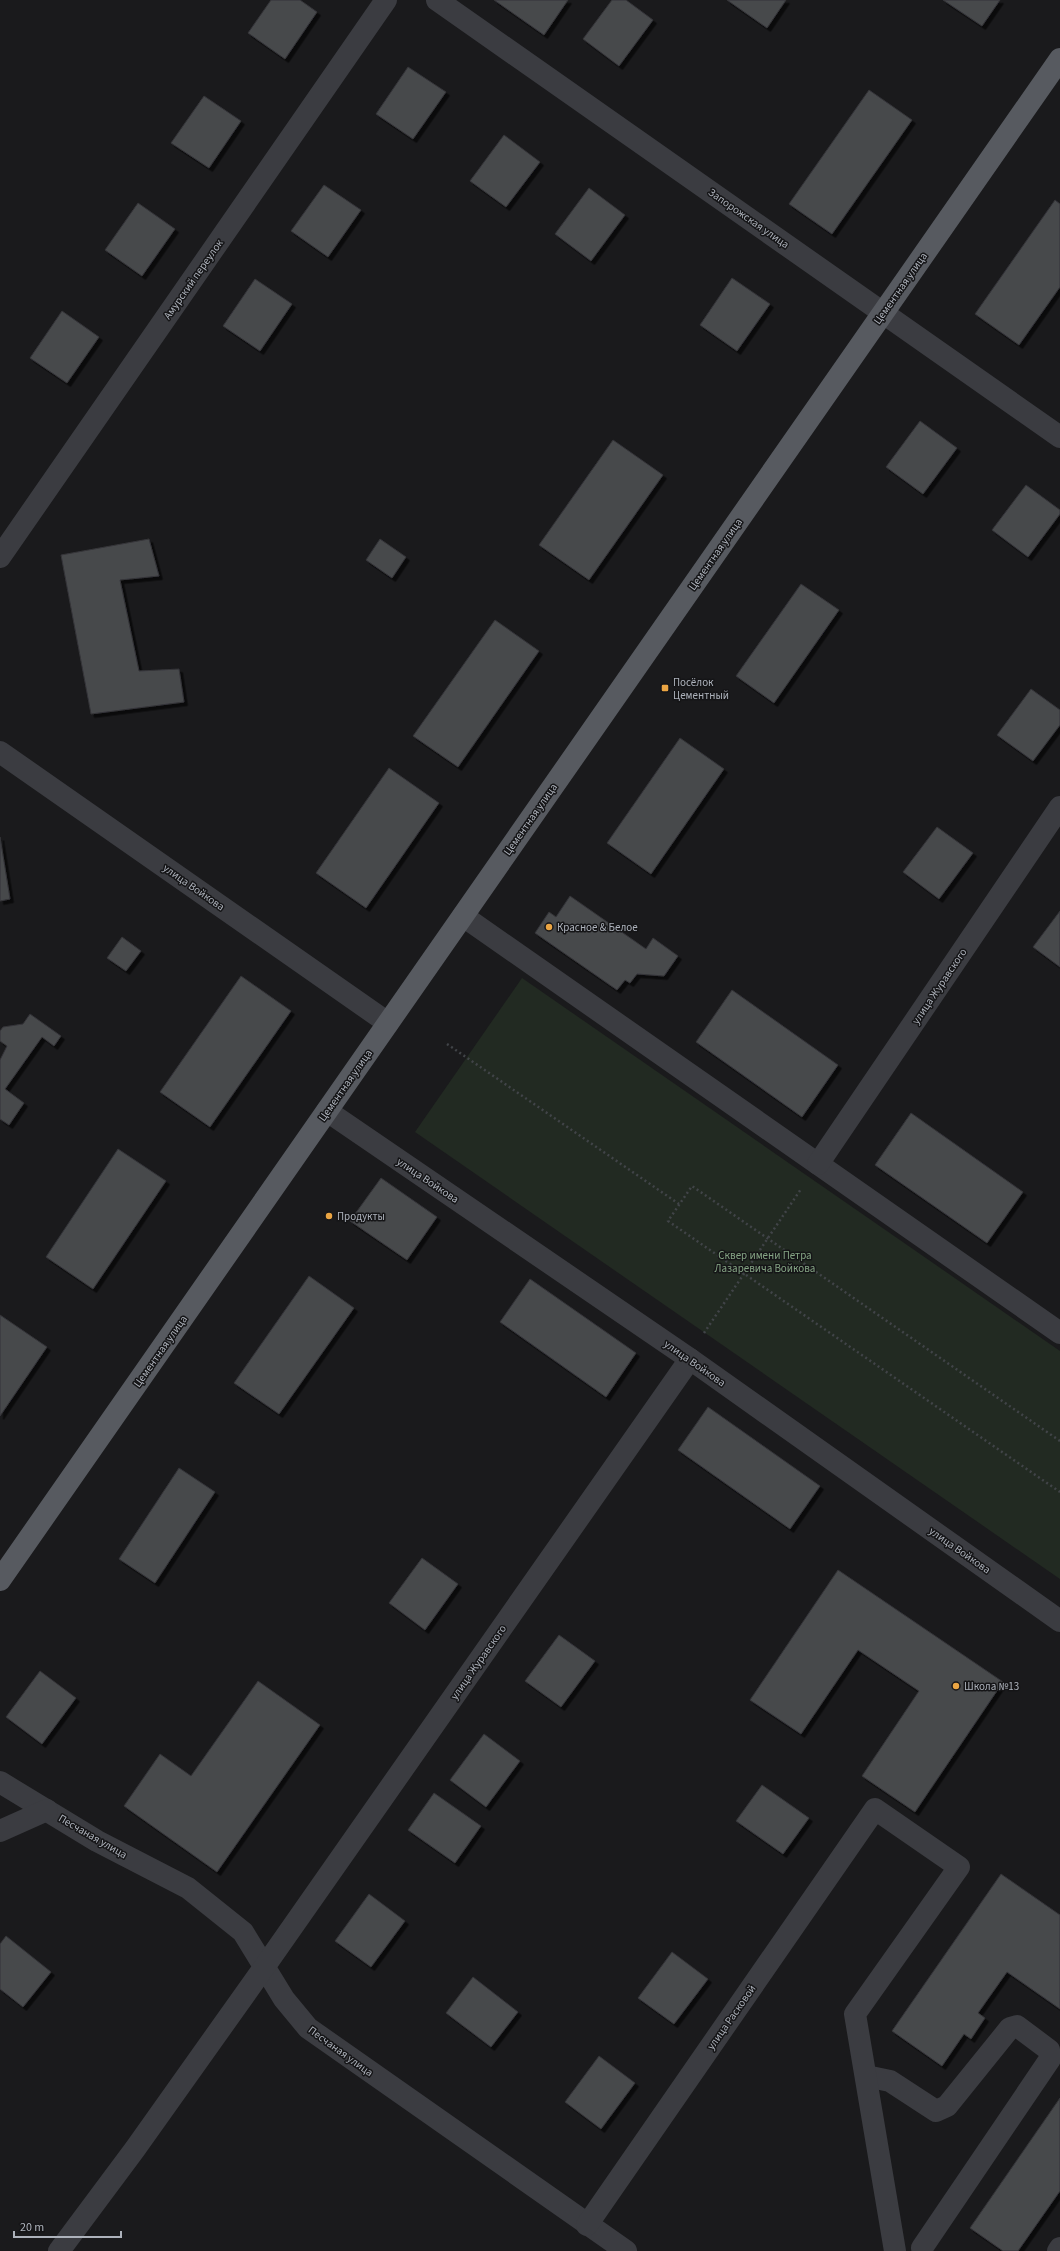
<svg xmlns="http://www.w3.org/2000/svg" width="1060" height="2251" viewBox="0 0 1060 2251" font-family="'Source Sans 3',sans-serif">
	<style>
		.green { fill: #222a22 }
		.building { fill: #47484c; stroke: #343438; filter: url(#shadow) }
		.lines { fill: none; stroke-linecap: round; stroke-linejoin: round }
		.path { stroke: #414448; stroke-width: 2.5; stroke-dasharray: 2 3; stroke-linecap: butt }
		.minor { stroke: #3b3c41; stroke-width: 22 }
		.major { stroke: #575a60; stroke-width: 22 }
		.poi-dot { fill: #eba543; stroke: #151517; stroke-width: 1.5 }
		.labels { text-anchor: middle; stroke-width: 3; stroke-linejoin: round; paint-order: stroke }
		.street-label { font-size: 11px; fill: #adb2bb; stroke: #151517 }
		.poi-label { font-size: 11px; fill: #adb2bb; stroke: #151517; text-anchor: start }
		.park-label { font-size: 11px; fill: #86a585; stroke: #151517 }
	</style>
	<defs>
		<filter id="shadow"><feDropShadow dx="3.5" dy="3.5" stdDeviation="0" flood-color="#0009"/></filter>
	</defs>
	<rect width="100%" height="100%" fill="#1a1a1c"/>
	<path class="green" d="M522,978l538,373v228l-645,-447z"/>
	<g class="building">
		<path d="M271,0h29l17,12 -32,47 -37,-26z"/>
		<path d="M494,0h74l-24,35z"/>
		<path d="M612,0h14l27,20 -34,46 -36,-27z"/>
		<path d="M727,0h59l-19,28z"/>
		<path d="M943,0h57l-18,26z"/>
		<path d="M408,67l38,25 -33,47 -37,-25z"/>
		<path d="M869,90l43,30 -80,114 -43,-30z"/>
		<path d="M204,96l37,25 -32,47 -38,-25z"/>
		<path d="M504,135l36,27 -34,45 -36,-26z"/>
		<path d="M324,185l37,25 -33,47 -37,-26z"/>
		<path d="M589,188l36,27 -34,46 -36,-27z"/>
		<path d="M1055,200l5,4v83l-41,58 -44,-31z"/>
		<path d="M138,203l37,26 -33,47 -37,-26z"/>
		<path d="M732,278l38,26 -33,47 -37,-26z"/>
		<path d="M255,279l37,25 -32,47 -37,-25z"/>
		<path d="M62,311l37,26 -32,46 -37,-25z"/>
		<path d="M920,421l37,27 -34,46 -37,-27z"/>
		<path d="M613,440l50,35 -74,105 -50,-35z"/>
		<path d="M1026,485l34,25v4l-32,43 -36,-27z"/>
		<path d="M149,539l10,37 -39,4 19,91 40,-2 5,33 -93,12 -30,-159z"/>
		<path d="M380,539l26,18 -14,21 -26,-18z"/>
		<path d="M801,584l38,26 -65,93 -38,-27z"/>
		<path d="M495,620l44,31 -81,116 -45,-31z"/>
		<path d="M1031,689l29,21v15l-27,36 -36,-26z"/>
		<path d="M680,738l44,31 -73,105 -44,-31z"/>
		<path d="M389,768l50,35 -73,105 -50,-35z"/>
		<path d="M937,827l36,26 -34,46 -36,-27z"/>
		<path d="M0,837l10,62 -10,2z"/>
		<path d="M570,896l76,53 7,-11 25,18 -14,20 -27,-2 -7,9 -5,-3 -8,10 -82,-57 14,-21 7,5z"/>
		<path d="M1060,911v56l-27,-20z"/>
		<path d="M122,937l19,14 -15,20 -19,-13z"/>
		<path d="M241,976l50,35 -81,116 -50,-35z"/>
		<path d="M732,990l106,75 -36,52 -106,-75z"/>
		<path d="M30,1014l31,22 -7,10 -12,-9 -37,52 19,14 -15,22 -9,-6v-59l7,-14 -7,-5v-10l3,-4 20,-3z"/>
		<path d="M911,1113l112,79 -36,51 -112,-78z"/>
		<path d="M118,1149l48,32 -73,108 -47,-32z"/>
		<path d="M381,1178l56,39 -30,43 -57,-39z"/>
		<path d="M309,1276l45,32 -75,106 -45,-31z"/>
		<path d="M530,1279l106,74 -30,44 -106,-75z"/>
		<path d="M0,1315l47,32 -47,69z"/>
		<path d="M708,1407l112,79 -30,43 -112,-79z"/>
		<path d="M179,1468l36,24 -60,91 -36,-24z"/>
		<path d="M422,1558l36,26 -33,46 -36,-27z"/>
		<path d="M838,1570l165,112 -88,130 -53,-36 57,-85 -61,-41 -57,84 -51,-34z"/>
		<path d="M559,1635l36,26 -34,46 -36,-26z"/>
		<path d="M40,1671l36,27 -34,46 -36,-27z"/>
		<path d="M258,1681l62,44 -103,147 -93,-66 36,-52 31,22z"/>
		<path d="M484,1734l36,27 -34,46 -36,-27z"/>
		<path d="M762,1785l47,33 -26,36 -47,-33z"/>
		<path d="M434,1793l47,33 -26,37 -47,-33z"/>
		<path d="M1001,1874l59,41v94l-53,-37 -29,41 7,5 -14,21 -7,-5 -22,32 -50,-35z"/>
		<path d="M369,1894l36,27 -34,46 -36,-26z"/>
		<path d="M6,1936l45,36 -28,35 -23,-18v-45z"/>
		<path d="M672,1952l36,27 -34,45 -36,-26z"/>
		<path d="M473,1977l45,35 -27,35 -45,-34z"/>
		<path d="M599,2056l36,27 -34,46 -36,-27z"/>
		<path d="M1060,2098v93l-42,60h-15l-33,-23z"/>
	</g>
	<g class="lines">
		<g class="path">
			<path d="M447,1044l232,160"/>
			<path d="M704,1333l97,-144"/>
			<path d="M1060,1441l-368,-255 -24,35 392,271"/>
		</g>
		<g class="minor">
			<path d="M437,0l623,437"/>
			<path d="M0,557l386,-557"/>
			<path d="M0,752l388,271"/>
			<path d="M463,916l597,417"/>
			<path d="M327,1111l363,248 370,262"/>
			<path d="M818,1164l242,-357"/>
			<path d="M0,1782l97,59 91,47 55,44 41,67 24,29 318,223"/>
			<path d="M0,1831l47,-21"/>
			<path d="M866,2076l24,5 46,30 11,-5 63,-78 7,-2 32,24 1,9 -128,189"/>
			<path d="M587,2225l288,-416 84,58 -104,147 40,237"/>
			<path d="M59,2251l76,-102 130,-183 425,-607"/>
			<path d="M1058,2251l2,-3"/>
		</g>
		<path class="major" d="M0,1580l1060,-1521"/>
	</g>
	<g class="poi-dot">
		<rect x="661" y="684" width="8" height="8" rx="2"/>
		<circle cx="549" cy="927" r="4"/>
		<circle cx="329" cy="1216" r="4"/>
		<circle cx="956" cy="1686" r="4"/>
	</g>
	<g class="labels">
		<g class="street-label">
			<text transform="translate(749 218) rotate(35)" y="4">Запорожская улица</text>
			<text transform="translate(193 279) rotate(-55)" y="4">Амурский переулок</text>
			<text transform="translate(900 288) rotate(-55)" y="4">Цементная улица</text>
			<text transform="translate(715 554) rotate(-55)" y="4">Цементная улица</text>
			<text transform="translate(530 819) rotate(-55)" y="4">Цементная улица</text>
			<text transform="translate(194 887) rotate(35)" y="4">улица Войкова</text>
			<text transform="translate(939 986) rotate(-56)" y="4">улица Журавского</text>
			<text transform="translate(345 1085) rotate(-55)" y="4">Цементная улица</text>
			<text transform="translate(428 1180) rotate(34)" y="4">улица Войкова</text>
			<text transform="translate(160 1351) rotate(-55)" y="4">Цементная улица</text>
			<text transform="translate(695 1363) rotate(35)" y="4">улица Войкова</text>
			<text transform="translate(960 1550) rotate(35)" y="4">улица Войкова</text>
			<text transform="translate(478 1662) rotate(-55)" y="4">улица Журавского</text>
			<text transform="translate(93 1836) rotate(30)" y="4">Песчаная улица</text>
			<text transform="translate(731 2017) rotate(-55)" y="4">улица Расковой</text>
			<text transform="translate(341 2051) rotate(36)" y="4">Песчаная улица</text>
		</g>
		<g class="poi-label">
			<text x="673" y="686">Посёлок<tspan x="673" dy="13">Цементный</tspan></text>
			<text x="557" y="931">Красное &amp; Белое</text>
			<text x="337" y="1220">Продукты</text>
			<text x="964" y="1690">Школа №13</text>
		</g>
		<g class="park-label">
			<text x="765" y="1259">Сквер имени Петра<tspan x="765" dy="13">Лазаревича Войкова</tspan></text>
		</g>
	</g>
	<path d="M14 2231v6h107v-6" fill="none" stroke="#adb2bb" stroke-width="2"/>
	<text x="20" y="2231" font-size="12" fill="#adb2bb" stroke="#151517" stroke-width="3" paint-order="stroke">20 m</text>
</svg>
